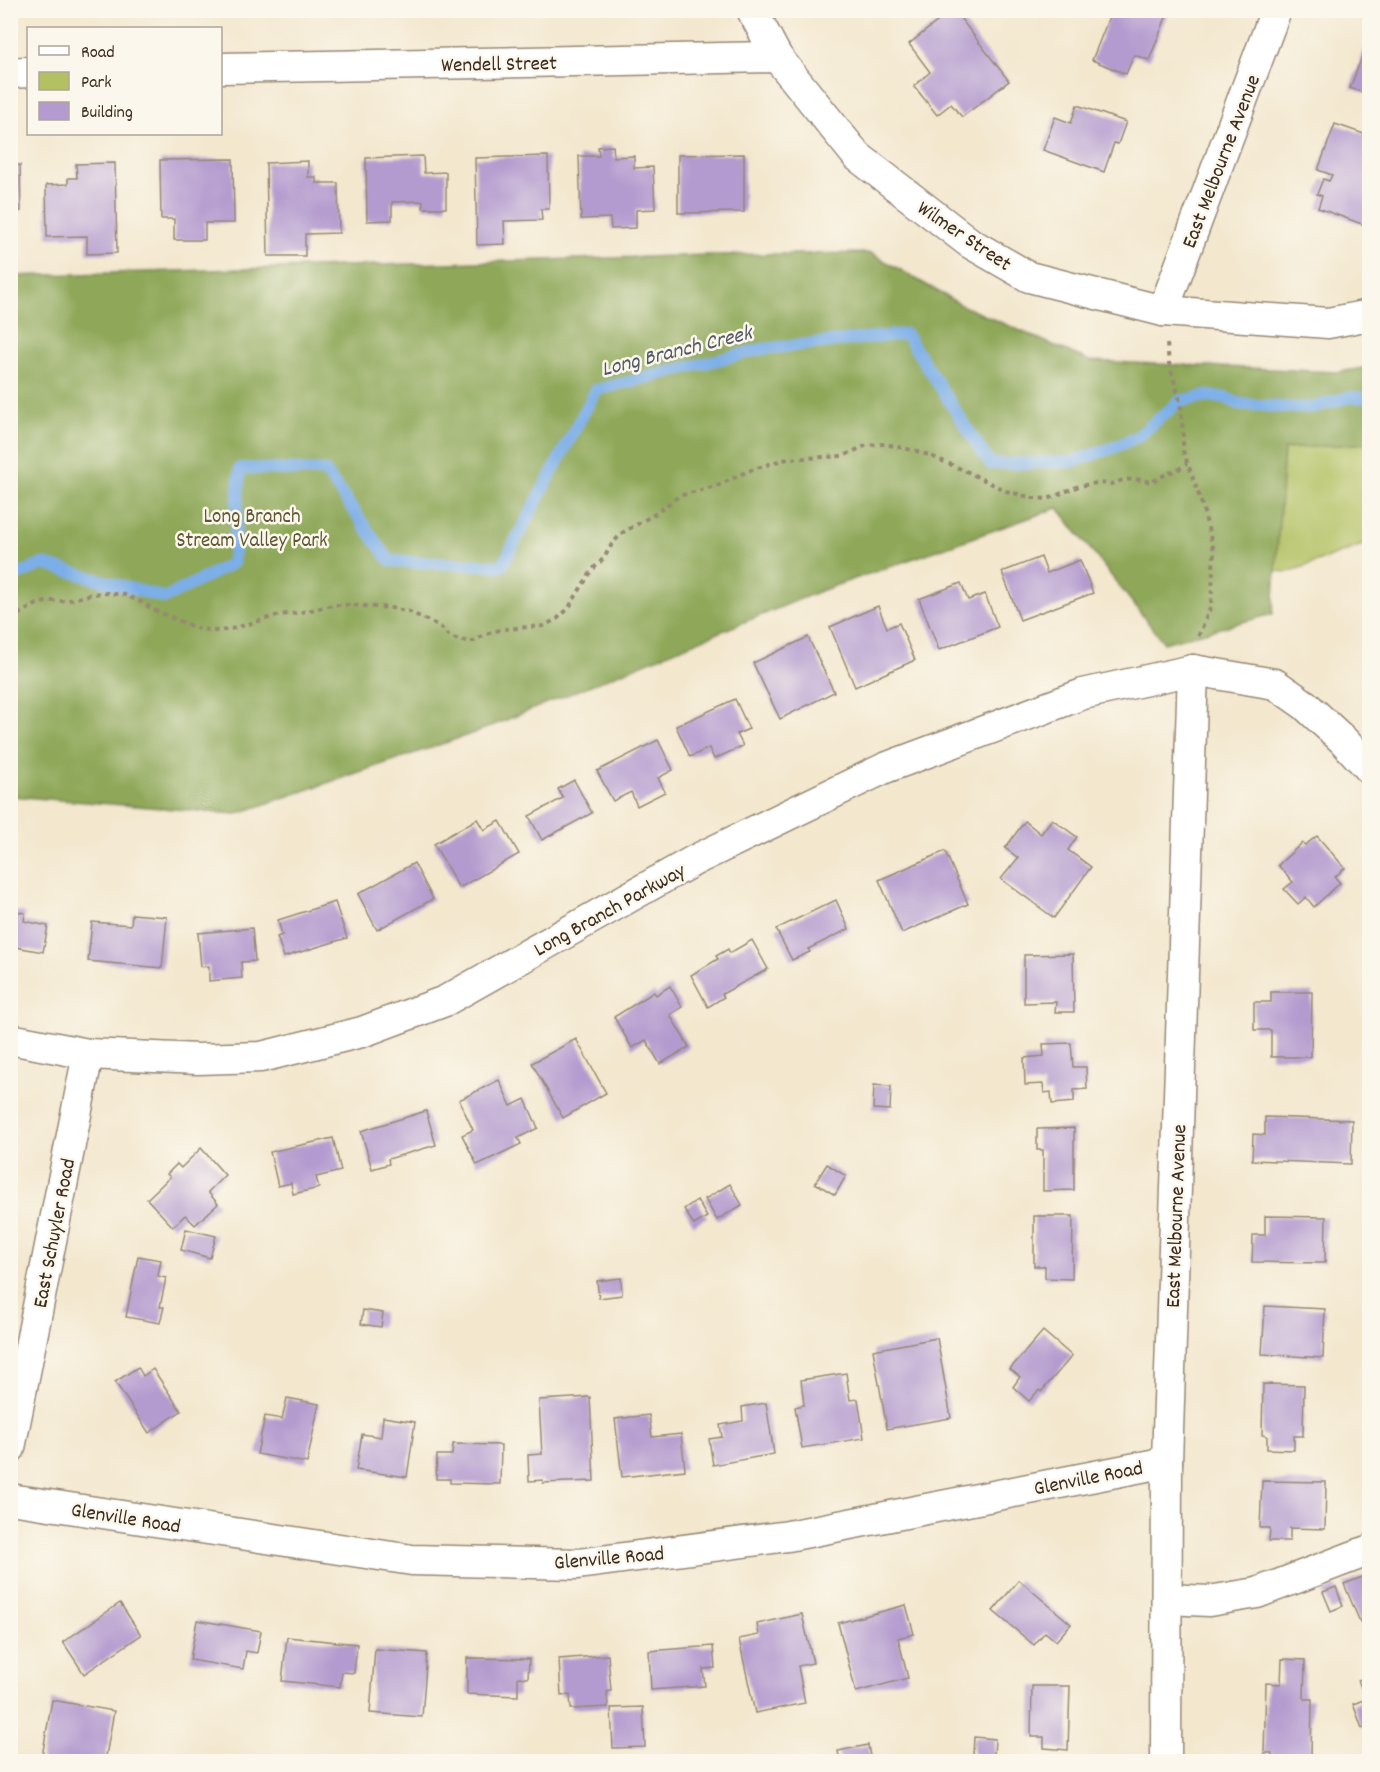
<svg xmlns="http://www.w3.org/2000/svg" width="1380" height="1772" viewBox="0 0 1380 1772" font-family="Dekko,sans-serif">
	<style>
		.green { fill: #b3c163; stroke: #777640; stroke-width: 1.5 }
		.forest { fill: #8ea759; stroke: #64683c; stroke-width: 1.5 }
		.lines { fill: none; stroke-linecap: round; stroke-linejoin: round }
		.stream { stroke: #7caee8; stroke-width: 12 }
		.building { fill: #b49bcf }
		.street-casing { stroke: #978876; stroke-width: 33 }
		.path { stroke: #978876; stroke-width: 4; stroke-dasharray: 4.5 4.5; stroke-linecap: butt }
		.street { stroke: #fff; stroke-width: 30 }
		.labels { text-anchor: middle; stroke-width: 5; stroke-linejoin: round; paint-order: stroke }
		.street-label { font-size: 21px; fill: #3b2a1e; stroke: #fbf7ec }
		.park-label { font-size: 21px; fill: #5f5733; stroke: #fbf7ec }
		.water-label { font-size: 22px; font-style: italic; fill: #525865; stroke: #fbf7ec }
	</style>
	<rect width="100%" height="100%" fill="#fbf7ec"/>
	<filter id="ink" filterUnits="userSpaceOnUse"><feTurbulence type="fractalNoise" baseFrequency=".0167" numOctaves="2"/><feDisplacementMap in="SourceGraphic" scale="12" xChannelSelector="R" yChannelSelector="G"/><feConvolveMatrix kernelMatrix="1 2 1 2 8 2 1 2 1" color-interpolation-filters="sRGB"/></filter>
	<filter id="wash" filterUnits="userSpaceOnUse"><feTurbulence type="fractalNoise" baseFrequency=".008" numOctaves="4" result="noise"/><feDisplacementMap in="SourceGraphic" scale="24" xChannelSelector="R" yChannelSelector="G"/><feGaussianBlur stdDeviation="1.35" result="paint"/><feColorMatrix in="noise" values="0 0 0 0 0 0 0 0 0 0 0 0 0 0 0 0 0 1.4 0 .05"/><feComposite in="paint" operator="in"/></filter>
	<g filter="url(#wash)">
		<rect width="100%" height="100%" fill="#f3e7ce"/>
		<path class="green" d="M1369,375v168l-80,29 -28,-2 -21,-165z"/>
		<path class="forest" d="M871,253l92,53 127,55 249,11 30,-5v76l-85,6 -11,165 -109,29 -106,-135 -238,83 -343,141 -241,82 -225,-18v-520l698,-21z"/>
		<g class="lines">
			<path class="stream" d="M10,578l33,-14 122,34 68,-35 7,-95 85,3 65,90 112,5 94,-176 166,-41 144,-15 84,130 81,-2 44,-15 22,-10 43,-36 27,-5 19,2 13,6 57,4 19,-1 34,-10 21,1"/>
		</g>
		<g id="blocks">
			<g class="building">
				<path d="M952,10h2l55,71 -47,36 -11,-13 -14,11 -23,-29 16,-14 -21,-28z"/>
				<path d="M1112,10h57l-20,50 -15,-5 -8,19 -34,-14z"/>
				<path d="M1370,36v59l-20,-7z"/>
				<path d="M1077,105l49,17 -8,22 -4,-1 -10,29 -61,-22 12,-33 16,6z"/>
				<path d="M1335,124l35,12v91l-52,-19 4,-12 -5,-2 6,-15 6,2 3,-6 -14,-5z"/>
				<path d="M613,146l1,11 20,-1v12l19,-1 2,42 -19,1v18l-25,1 -1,-11 -29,1 -2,-63h20l-1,-9z"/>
				<path d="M744,154v58l-66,1v-58z"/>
				<path d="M423,156l1,17 22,-1v36h-23v-7l-31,1v18l-25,1 -1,-63z"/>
				<path d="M548,156l1,53h-8l1,11 -38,1 1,23 -28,1 -2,-87z"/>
				<path d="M233,159l1,64h-29v17h-31v-21h-13l-1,-59z"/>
				<path d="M308,161v16h8v6h22l1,50 -34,1v22h-37l-2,-93z"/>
				<path d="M115,163l2,90 -30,1v-18l-40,1 -1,-52 22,-1v-6h9l-1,-14z"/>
				<path d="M10,165h10l1,46 -11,1z"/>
				<path d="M1041,557l6,16 33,-13 13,33 -73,27 -18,-48z"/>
				<path d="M961,583l7,17 17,-6 13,33 -59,23 -20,-51z"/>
				<path d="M878,606l9,22 12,-5 16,37 -60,27 -25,-60z"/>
				<path d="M808,637l26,55 -54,27 -27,-56z"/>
				<path d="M735,699l14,30 -12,5 6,12 -29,13 -5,-11 -19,9 -14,-31z"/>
				<path d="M658,740l15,30 -15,8 7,14 -28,14 -6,-14 -18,9 -16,-30z"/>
				<path d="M574,780l18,33 -50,27 -13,-24 34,-18 -5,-9z"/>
				<path d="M477,819l7,11 16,-9 19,33 -60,34 -25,-44z"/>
				<path d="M1052,819l25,18 -9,13 23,17 -37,51 -53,-39 17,-21 -13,-10 20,-27 16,13z"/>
				<path d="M1317,836l28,32 -10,9 5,6 -26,24 -8,-10 -8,7 -14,-15 9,-7 -15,-17 24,-22 3,2z"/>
				<path d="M945,851l23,53 -66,29 -23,-53z"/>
				<path d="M414,863l19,36 -56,31 -19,-36z"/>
				<path d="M836,900l13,29 -41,20 2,3 -18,8 -16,-31z"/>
				<path d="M335,902l12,36 -63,19 -7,-20 5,-2 -4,-15z"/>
				<path d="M10,910l15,3 -1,8 24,5 -5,26 -33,-6z"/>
				<path d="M132,914l35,3 -5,51 -74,-7 4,-39 39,3z"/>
				<path d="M252,928l3,33 -14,1 1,16 -33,3v-15l-8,1 -3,-34z"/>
				<path d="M752,940l16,29 -46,25 2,3 -16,10 -17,-32 27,-16 -2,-3 12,-7 2,4z"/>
				<path d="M1073,954l1,58h-19l1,-10 -32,1v-48z"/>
				<path d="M670,986l12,21 -12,8 19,32 -29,17 -14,-24 -14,8 -18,-31 40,-25 2,3z"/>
				<path d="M1271,992h41l-1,65h-40v-27h-17v-28h17z"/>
				<path d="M576,1039l30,54 -43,25 -31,-55z"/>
				<path d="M1071,1043l2,24h13l1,22 -13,1v12l-22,2 -1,-12 -7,1 -1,-9 -18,1 -1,-27 20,-2 -1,-12z"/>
				<path d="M499,1080l12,26 14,-7 13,29 -20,10 3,6 -44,21 -15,-30 11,-5 -14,-30z"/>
				<path d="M874,1085l17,1 -1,24 -17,-1z"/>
				<path d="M426,1111l10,34 -48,14 1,5 -17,5 -11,-38z"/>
				<path d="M1265,1117l87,3 -1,44 -99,-4 1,-26 12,1z"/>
				<path d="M1074,1128v62l-31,1v-41h-6v-21z"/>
				<path d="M333,1138l8,33 -25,6 3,11 -26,6 -2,-11 -13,3 -8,-34z"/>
				<path d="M201,1148l24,27 -17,17 10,12 -23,21 -10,-10 -12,12 -26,-28 23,-22 -3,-3 10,-10 4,4z"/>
				<path d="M827,1164l19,12 -11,19 -20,-12z"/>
				<path d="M730,1184l12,21 -25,15 -12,-21z"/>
				<path d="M697,1200l10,17 -13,8 -10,-16z"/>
				<path d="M1034,1216h39l-1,63 -27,-1v-12h-11z"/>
				<path d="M1265,1216l61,1 -1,46 -73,-1 1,-27h12z"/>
				<path d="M186,1229l30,7 -6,22 -29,-8z"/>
				<path d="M138,1256l23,4 -3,16 8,2 -6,29h4l-4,16 -34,-6z"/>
				<path d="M621,1278l1,17 -23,3 -2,-17z"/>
				<path d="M1265,1306l60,3 -2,49 -61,-4z"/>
				<path d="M363,1310l20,3 -2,14 -20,-3z"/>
				<path d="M1043,1331l29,25 -31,36 -2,-2 -10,11 -16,-14 7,-10 -10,-8z"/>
				<path d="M937,1338l14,80 -64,11 -14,-79z"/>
				<path d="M138,1367l5,9 10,-7 28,42 -32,22 -34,-51z"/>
				<path d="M846,1373l4,27 8,-1 6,39 -62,10 -7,-41 9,-2 -3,-25z"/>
				<path d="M1263,1384l41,1 -1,51h-9v14l-27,-1v-13l-5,-1z"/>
				<path d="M590,1397l4,84 -51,2v-3l-14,1 -1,-26 14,-1 -3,-54z"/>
				<path d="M287,1398l32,6 -12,59 -50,-9 8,-38 17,3z"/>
				<path d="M766,1403l8,51 -61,11 -4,-26 13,-2 -2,-12 23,-4 -1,-14z"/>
				<path d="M649,1415l3,22 29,-3 4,36 -63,7 -7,-58z"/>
				<path d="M383,1417l32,5 -8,55 -51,-7 6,-36 19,3z"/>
				<path d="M453,1444l48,1 -1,39 -50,-1v-4h-14l1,-24h15z"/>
				<path d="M1262,1481l64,1 -1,47 -35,-1v13h-21l1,-13h-10z"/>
				<path d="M1370,1574v43l-10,5 -16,-38z"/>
				<path d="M1019,1580l52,44 -15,17 -11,-9 -11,13 -41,-34z"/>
				<path d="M1336,1587l7,19 -12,5 -8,-19z"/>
				<path d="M120,1603l21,32 -57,39 -21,-32z"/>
				<path d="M906,1605l8,29 -16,4 10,40 -52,14 -18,-69z"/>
				<path d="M802,1614l11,49 -15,3 7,37 -50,10 -16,-74 20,-4 -2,-11z"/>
				<path d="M197,1620l64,11 -4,22 -11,-2 -3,18 -53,-9z"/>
				<path d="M287,1637l70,7 -3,29 -12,-1 -2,15 -58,-6z"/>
				<path d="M713,1646l2,22 -12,1 2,17 -54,4 -2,-39z"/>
				<path d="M375,1649l52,4 -5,64 -52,-4z"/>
				<path d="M608,1655l3,36 -4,1 1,15 -37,2 -1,-14 -9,1 -2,-37z"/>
				<path d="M467,1658l62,1 -1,19 -10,-1v19l-51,-2z"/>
				<path d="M1282,1659l23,1 -1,39h8l-1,59h-8v4h-31v-9h-8l2,-70 15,1z"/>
				<path d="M1370,1676v49l-8,3 -9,-24 13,-5 -8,-19z"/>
				<path d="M1032,1686h38l-2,64 -24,-2v-11h-13z"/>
				<path d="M52,1700l62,11 -9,51h-64z"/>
				<path d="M643,1707l2,40 -32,1 -2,-40z"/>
				<path d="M974,1737l21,2 -1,17 -21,-1z"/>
				<path d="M868,1745l3,17h-31l-2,-11z"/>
			</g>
		</g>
	</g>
	<g filter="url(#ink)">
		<use href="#blocks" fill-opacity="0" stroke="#978876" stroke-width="1.5"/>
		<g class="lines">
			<defs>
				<g id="street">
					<path d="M752,10l25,47 80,99 113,87 59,34 134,34 165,12 42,-8"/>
					<path d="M220,68l557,-11"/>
					<path d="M10,73l18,-1"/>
					<path d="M1163,311l113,-301"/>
					<path d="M10,1039l78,15 110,5 63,-2 101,-25 83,-31 250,-141 190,-92 198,-74 110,-24 82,14 30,21 38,35 27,29"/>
					<path d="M10,1448l78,-394"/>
					<path d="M10,1499l402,61 166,4 210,-28 379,-74"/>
					<path d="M1167,1599l42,2 48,-8 113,-43"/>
					<path d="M1166,1762l1,-300 26,-792"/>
				</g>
			</defs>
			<use href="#street" class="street-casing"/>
			<g class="path">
				<path d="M1167,344l2,19 11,38 3,32v18l17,47 14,53 -3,55 -13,31"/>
				<path d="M10,619l27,-15 13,-3h16l26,-7 15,-1 18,2 16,7 13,8 42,18 16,3 16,-1 51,-15 19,-2 35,-8h18l40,3 19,4 29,14 9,9 12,6h14l12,-7 17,-5 40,-3 14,-7 11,-10 24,-39 12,-12 8,-14 10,-11 36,-21 21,-16 40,-11 27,-13 29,-10 13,-3 55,-3 24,-11 18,-1 32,7 14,5 37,16 38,19 27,7 15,1 31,-13 18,-3 14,1 12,-4 12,-1 17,3 14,-8 13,-5 8,-6"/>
			</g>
			<use href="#street" class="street"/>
		</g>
	</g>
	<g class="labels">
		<g class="street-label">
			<text transform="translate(499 63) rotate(-1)" y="7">Wendell Street</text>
			<text transform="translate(1220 161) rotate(-69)" y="7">East Melbourne Avenue</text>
			<text transform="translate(965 235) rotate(34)" y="7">Wilmer Street</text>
			<text transform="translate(609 909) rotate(-29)" y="7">Long Branch Parkway</text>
			<text transform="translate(1175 1216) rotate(-88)" y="7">East Melbourne Avenue</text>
			<text transform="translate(53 1233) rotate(-79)" y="7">East Schuyler Road</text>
			<text transform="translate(1088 1477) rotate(-11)" y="7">Glenville Road</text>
			<text transform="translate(126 1517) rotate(9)" y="7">Glenville Road</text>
			<text transform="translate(609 1557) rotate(-5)" y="7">Glenville Road</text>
		</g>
		<g class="park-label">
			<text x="252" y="522">Long Branch<tspan x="252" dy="24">Stream Valley Park</tspan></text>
		</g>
		<g class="water-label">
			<text transform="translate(676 349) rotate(-14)" y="8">Long Branch Creek</text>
		</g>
	</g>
	<rect width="1380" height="1772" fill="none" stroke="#fbf7ec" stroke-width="36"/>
	<rect x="27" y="27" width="195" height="108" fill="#fbf7ec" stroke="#aea59a" stroke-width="1.5"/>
	<rect x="39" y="46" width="30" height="9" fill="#ffffff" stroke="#aea59a" stroke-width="1.5"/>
	<text x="81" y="57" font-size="18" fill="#3b2a1e">Road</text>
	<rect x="39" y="72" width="30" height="18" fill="#b3c163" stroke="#aea59a" stroke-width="1.5"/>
	<text x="81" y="87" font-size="18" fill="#3b2a1e">Park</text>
	<rect x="39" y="102" width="30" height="18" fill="#b49bcf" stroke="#aea59a" stroke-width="1.5"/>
	<text x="81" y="117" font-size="18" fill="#3b2a1e">Building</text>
</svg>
